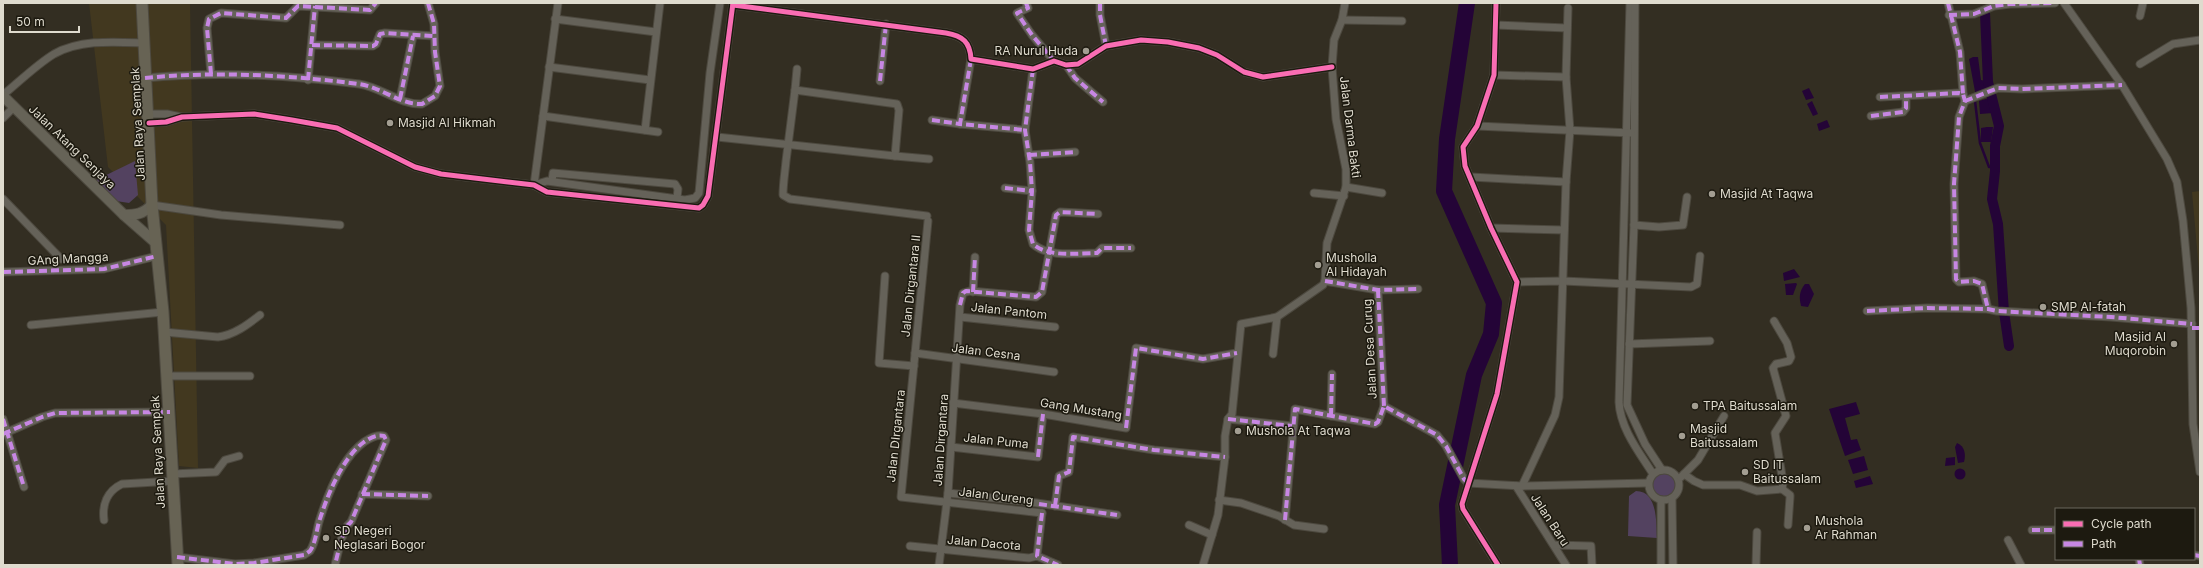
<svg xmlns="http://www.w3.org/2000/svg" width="2203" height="568" viewBox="0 0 2203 568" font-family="Inter,sans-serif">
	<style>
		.built { fill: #42381f }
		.green { fill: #534260 }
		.water { fill: #240437 }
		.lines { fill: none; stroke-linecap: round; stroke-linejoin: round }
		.stream { stroke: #240437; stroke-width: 2.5 }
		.canal { stroke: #240437; stroke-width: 10 }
		.river { stroke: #240437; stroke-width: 16 }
		.street-casing { stroke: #4d493f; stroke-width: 9 }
		.secondary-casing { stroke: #4d493f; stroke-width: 12 }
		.primary-casing { stroke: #4d493f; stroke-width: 13 }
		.street { stroke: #656259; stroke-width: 7 }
		.secondary { stroke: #666357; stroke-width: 10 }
		.primary { stroke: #676354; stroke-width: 11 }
		.quiet { stroke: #c787e3; stroke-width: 4; stroke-dasharray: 8 4; stroke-linecap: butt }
		.cycleway-casing { stroke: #1d1a10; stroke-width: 8 }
		.cycleway { stroke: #f96db3; stroke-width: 5 }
		.poi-dot { fill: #a39e92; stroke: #1d1a10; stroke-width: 1.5 }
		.labels { text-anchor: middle; stroke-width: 3; stroke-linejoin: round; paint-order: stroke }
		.poi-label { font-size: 12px; fill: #dfdbce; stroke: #1d1a10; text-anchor: start }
		.street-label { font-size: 12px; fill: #dfdbce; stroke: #1d1a10 }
	</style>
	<rect width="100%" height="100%" fill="#332e22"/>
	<g class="built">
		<path d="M89,3h101l8,465 -19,-2 -13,-241 -58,-58z"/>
		<path d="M2200,191v91l-8,-90z"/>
	</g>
	<g class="green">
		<path d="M135,161l3,34 -9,8 -13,-2 -20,-21z"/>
		<circle cx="1664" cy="485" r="13"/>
		<path d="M1636,491c22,0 20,32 21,47l-29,-2 1,-40z"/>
	</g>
	<g class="water">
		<path d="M1973,57h5l3,23 4,1 2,12 -11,4 -7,-38z"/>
		<path d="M1809,88l5,10 -8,2 -4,-9z"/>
		<path d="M1989,98l4,15 -13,1 -1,-13z"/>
		<path d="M1812,101l6,13 -5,2 -6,-12z"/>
		<path d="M1827,120l3,7 -11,4 -2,-7z"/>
		<path d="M1987,127h6l-2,15h-10v-14z"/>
		<path d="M1794,269l6,8 -16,4 -1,-8z"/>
		<path d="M1796,283l1,1 -4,11h-7l-1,-11z"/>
		<path d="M1805,284h4l5,10 -6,13 -7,-1c-2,-9 -2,-14 4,-22z"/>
		<path d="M1856,402l4,12 -15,4 6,22 6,-1 4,11 -16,6 -16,-47z"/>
		<path d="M1957,443c8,3 9,12 7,19l-6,1 -3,-16z"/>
		<path d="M1864,456l4,14 -15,4 -5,-14z"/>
		<path d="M1955,457v8l-10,1 1,-8z"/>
		<circle cx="1960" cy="474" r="5.5"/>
		<path d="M1870,476l3,8 -17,4 -2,-7z"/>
	</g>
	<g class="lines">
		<path class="stream" d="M1975,101l5,42 9,24h6"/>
		<path class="canal" d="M1985,13l3,69 11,44 -4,20v25l-3,28 6,25 6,88 5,34"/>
		<path class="river" d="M1450,565l-3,-60 27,-130 17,-41 3,-31 -50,-112 3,-52 20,-136"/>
		<defs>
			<g id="street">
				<path d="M1026,3l2,5 -11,5 15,22 22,26"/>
				<path d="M1100,3v12l6,31"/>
				<path d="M1496,3l-2,72 -17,51 -14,21 2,19 26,62 26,54 -20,112 -35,110 1,5 35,56"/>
				<path d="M1630,3l-11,399c1,26 20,50 34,72"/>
				<path d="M1635,3l-1,222 -7,180 18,39 17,26"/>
				<path d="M1948,3l12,49 3,42"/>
				<path d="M2064,3l58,82 45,74 10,23 6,39 8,87 2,116 7,48"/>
				<path d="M733,5l213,28c17,3 24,9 25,26l62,10 21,-8 12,4 12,-1 28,-18 35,-6 27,2 31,6 18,7 27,17 19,5 69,-10"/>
				<path d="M1949,15l25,-1 20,-8 16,-2 45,-1"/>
				<path d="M2140,16l3,-13"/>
				<path d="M555,19l101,13"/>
				<path d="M1342,20l60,1"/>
				<path d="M1496,25l71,3"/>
				<path d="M312,45l61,1 3,-2 4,-10 5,-1 49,3"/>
				<path d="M971,59l-11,65 65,6"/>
				<path d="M2140,64l33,-20 27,-4"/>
				<path d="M1066,65l9,13 28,24"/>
				<path d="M549,67l101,13"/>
				<path d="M1033,69l-8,61 5,32 2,29 -3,39 4,14c16,14 44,9 64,9l5,-5h29"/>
				<path d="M211,74l-4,-46 2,-9 12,-6 65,5 12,-12 72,4 6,-7"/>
				<path d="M1494,75l72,2"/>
				<path d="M145,78c71,-7 144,-3 214,6 22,3 41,21 63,20l13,-8 5,-10 -5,-34 -1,-28 -6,-21"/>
				<path d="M308,80l7,-74"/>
				<path d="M880,81l6,-57"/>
				<path d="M795,90l2,-21"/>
				<path d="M3,95c16,-13 33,-30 51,-41 27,-15 61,-12 91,-11"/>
				<path d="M1880,97l79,-4 4,1 2,7 -6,16 -5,67 2,95 3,3 15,-1 8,3 6,25"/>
				<path d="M400,99l13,-63"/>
				<path d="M1965,101l33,-13 24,1 100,-4"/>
				<path d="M149,114h18l14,3"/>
				<path d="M543,116l115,16"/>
				<path d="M1871,116l32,-4 3,-4v-12"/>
				<path d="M3,118l10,-10"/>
				<path d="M932,120l28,4"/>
				<path d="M149,123l17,-1 16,-5 72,-3 38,6 45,8 78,39 26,7 93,11 13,7 152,16 4,-3 5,-9 25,-193"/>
				<path d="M1477,126l154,7"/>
				<path d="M645,130l15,-127"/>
				<path d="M717,137l178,19 4,-46 -2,-6 -102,-14c-3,24 -6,48 -9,71 -1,11 -3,23 -3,34l7,4 137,17"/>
				<path d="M1029,155l46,-3"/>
				<path d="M895,156l34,3"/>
				<path d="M1471,177l95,5"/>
				<path d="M552,181l1,-8 122,11 3,5 -1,9"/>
				<path d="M534,185l13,-4 138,19 10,-2 4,-5 11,-120 10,-70"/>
				<path d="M534,185l24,-182"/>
				<path d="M1346,187l36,6"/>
				<path d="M1005,188l27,3"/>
				<path d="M1314,193l30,3"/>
				<path d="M3,199l58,60"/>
				<path d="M152,205l69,10 119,10"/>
				<path d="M928,221l-27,276 141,16"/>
				<path d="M1634,225l25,2 24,-2 4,-28"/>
				<path d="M1491,228l73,2"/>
				<path d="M3,272l101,-3 53,-13"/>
				<path d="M885,276l-6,87 35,3"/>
				<path d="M1325,281l2,-38 19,-56v-18l-10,-50 -4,-52 2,-27 8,-20 3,-17"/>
				<path d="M1325,281l53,9 40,-1"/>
				<path d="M1517,282l46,-1 128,6 6,-3 3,-28"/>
				<path d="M1378,290l6,116"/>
				<path d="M973,292l2,-35"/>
				<path d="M1867,311l60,-3 61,1 9,2 114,6 81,7"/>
				<path d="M960,317l95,10"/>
				<path d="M31,325l132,-13"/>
				<path d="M164,332l54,5c16,-2 29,-12 42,-22"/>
				<path d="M1629,344l81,-3"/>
				<path d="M915,353l139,19"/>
				<path d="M1273,354l4,-37"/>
				<path d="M167,376h83"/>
				<path d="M953,403l90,11 83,14 10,-80 67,11 34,-6"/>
				<path d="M1331,416l1,-42"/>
				<path d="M3,419l21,68"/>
				<path d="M1228,419l64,7"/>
				<path d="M3,434l39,-17 13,-4 115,-1"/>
				<path d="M951,447l87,10 5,-43"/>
				<circle cx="1664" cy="485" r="15"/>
				<path d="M172,474l44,-2 9,-12 14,-4"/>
				<path d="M1684,474l10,7 9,4h37l17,6 25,-2 1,-7 -8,-49 11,-17 -13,-48 3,-4 13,-3 2,-4 -4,-14 -13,-22"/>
				<path d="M1681,477l17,-17 26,-44"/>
				<path d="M1516,486l50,79"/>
				<path d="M1522,486l33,-71 4,-18 7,-215 4,-52 -4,-53 2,-69"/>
				<path d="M1782,489l8,6v2l-2,28"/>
				<path d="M948,493l82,9 87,13"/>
				<path d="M362,494l66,2"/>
				<path d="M1672,498l1,67"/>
				<path d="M1219,500l22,3 38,13 15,9 30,4"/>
				<path d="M1661,500v65"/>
				<path d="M1055,506l4,-30 10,-4 4,-35 81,13 71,7"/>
				<path d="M104,520c-2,-15 3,-29 18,-36l51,-3"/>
				<path d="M1285,520l10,-111 80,15 3,-2 6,-16 53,29 9,11 18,33 4,4 54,3 126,-3"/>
				<path d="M1189,525l23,10"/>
				<path d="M2032,530h24"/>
				<path d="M2008,540l13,25"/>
				<path d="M1554,545l37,1 1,19"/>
				<path d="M910,546l119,12 8,-2"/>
				<path d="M2194,555l6,1"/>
				<path d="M1037,556l5,-43"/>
				<path d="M1037,556l21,9"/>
				<path d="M177,557l58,7 19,-1 50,-8 6,-4c6,-9 6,-19 9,-29 8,-26 23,-64 45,-80 6,-4 13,-8 20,-6l2,4 -35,82 -4,4 -6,14 -6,25"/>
				<path d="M2139,559l1,6"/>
				<path d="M939,565l9,-72 12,-188 3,-12 7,-2 66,6 6,-5 14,-77 4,-3 38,2"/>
				<path d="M1203,565l15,-50 7,-58v-21l3,-17 4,-5 9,-90 36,-7 46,-32 2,-4"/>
				<path d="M1756,565l1,-33"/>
			</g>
			<g id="secondary">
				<path d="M3,96l121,119 32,28"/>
				<path d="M124,215c12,0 19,-1 28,-10"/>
			</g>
			<path id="primary" d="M142,3l10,202 11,107 15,253"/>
		</defs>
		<use href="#street" class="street-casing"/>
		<use href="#secondary" class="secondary-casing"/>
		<use href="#primary" class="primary-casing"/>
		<use href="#street" class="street"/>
		<use href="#secondary" class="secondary"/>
		<use href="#primary" class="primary"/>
		<g class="quiet">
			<path d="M1026,3l2,5 -11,5 15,22 22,26"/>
			<path d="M1100,3v12l6,31"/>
			<path d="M1948,3l12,49 3,42"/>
			<path d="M1949,15l25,-1 20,-8 16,-2 45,-1"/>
			<path d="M312,45l61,1 3,-2 4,-10 5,-1 49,3"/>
			<path d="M971,59l-11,65 65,6"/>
			<path d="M1066,65l9,13 28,24"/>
			<path d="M1033,69l-8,61 5,32 2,29 -3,39 4,14c16,14 44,9 64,9l5,-5h29"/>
			<path d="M211,74l-4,-46 2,-9 12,-6 65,5 12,-12 72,4 6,-7"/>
			<path d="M145,78c71,-7 144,-3 214,6 22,3 41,21 63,20l13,-8 5,-10 -5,-34 -1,-28 -6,-21"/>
			<path d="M308,80l7,-74"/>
			<path d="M880,81l6,-57"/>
			<path d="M1880,97l79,-4 4,1 2,7 -6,16 -5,67 2,95 3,3 15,-1 8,3 6,25"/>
			<path d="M400,99l13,-63"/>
			<path d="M1965,101l33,-13 24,1 100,-4"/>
			<path d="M1871,116l32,-4 3,-4v-12"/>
			<path d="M932,120l28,4"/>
			<path d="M1029,155l46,-3"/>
			<path d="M1005,188l27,3"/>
			<path d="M3,272l101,-3 53,-13"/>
			<path d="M1325,281l53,9 40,-1"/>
			<path d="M1378,290l6,116"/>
			<path d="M973,292l2,-35"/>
			<path d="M960,305l3,-12 3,-2 70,6 6,-5 14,-77 4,-3 38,2"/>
			<path d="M1867,311l60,-3 61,1 9,2 114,6 81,7"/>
			<path d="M2192,328h8"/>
			<path d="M1331,416l1,-42"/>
			<path d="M3,419l21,68"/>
			<path d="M1228,419l64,7"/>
			<path d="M1126,428l10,-80 67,11 34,-6"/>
			<path d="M3,434l39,-17 13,-4 115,-1"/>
			<path d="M1038,457l5,-43"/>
			<path d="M362,494l66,2"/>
			<path d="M1039,504l78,11"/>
			<path d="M1055,506l4,-30 10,-4 4,-35 81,13 71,7"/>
			<path d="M1042,513l-5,43 21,9"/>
			<path d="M1285,520l10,-111 80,15 3,-2 6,-16 53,29 9,11 18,33 4,4"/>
			<path d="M2032,530h24"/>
			<path d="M2194,555l6,1"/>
			<path d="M177,557l58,7 19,-1 50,-8 6,-4c6,-9 6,-19 9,-29 8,-26 23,-64 45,-80 6,-4 13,-8 20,-6l2,4 -35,82 -4,4 -6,14 -6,25"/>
			<path d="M2139,559l1,6"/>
		</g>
		<defs>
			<g id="cycleway">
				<path d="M1496,3l-2,72 -17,51 -14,21 2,19 26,62 26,54 -20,112 -35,110 1,5 35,56"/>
				<path d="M733,5l213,28c17,3 24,9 25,26l62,10 21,-8 12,4 12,-1 28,-18 35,-6 27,2 31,6 18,7 27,17 19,5 69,-10"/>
				<path d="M149,123l17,-1 16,-5 72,-3 38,6 45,8 78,39 26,7 93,11 13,7 152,16 4,-3 5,-9 25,-193"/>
			</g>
		</defs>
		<use href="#cycleway" class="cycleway-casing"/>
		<use href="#cycleway" class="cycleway"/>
	</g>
	<g class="poi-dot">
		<circle cx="1086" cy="51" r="4"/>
		<circle cx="390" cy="123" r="4"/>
		<circle cx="1712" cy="194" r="4"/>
		<circle cx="1318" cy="265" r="4"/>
		<circle cx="2043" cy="307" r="4"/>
		<circle cx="2174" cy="344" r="4"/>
		<circle cx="1695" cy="406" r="4"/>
		<circle cx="1238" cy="431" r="4"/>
		<circle cx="1682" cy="436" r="4"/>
		<circle cx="1745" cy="472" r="4"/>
		<circle cx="1807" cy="528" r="4"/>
		<circle cx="326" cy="538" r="4"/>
	</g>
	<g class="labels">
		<g class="poi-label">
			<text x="1078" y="55" text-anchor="end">RA Nurul Huda</text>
			<text x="398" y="127">Masjid Al Hikmah</text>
			<text x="1720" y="198">Masjid At Taqwa</text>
			<text x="1326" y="262">Musholla<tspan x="1326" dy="14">Al Hidayah</tspan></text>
			<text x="2051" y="311">SMP Al-fatah</text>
			<text x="2166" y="341" text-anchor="end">Masjid Al<tspan x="2166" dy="14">Muqorobin</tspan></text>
			<text x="1703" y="410">TPA Baitussalam</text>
			<text x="1690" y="433">Masjid<tspan x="1690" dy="14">Baitussalam</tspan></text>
			<text x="1246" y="435">Mushola At Taqwa</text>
			<text x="1753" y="469">SD IT<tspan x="1753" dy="14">Baitussalam</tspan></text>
			<text x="1815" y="525">Mushola<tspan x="1815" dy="14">Ar Rahman</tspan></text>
			<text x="334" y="535">SD Negeri<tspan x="334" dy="14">Neglasari Bogor</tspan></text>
		</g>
		<g class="street-label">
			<text transform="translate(138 124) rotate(-93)" y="4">Jalan Raya Semplak</text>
			<text transform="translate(1350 127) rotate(83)" y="4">Jalan Darma Bakti</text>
			<text transform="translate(72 147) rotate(44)" y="4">Jalan Atang Senjaya</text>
			<text transform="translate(68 259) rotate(-3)" y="4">GAng Mangga</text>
			<text transform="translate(911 286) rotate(-84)" y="4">Jalan Dirgantara II</text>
			<text transform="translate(1009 311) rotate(6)" y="4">Jalan Pantom</text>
			<text transform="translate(1370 349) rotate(-93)" y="4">Jalan Desa Curug</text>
			<text transform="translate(986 352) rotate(7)" y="4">Jalan Cesna</text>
			<text transform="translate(1081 409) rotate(9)" y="4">Gang Mustang</text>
			<text transform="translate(896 436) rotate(-84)" y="4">Jalan DIrgantara</text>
			<text transform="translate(941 440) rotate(-86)" y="4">Jalan Dirgantara</text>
			<text transform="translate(996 441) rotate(6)" y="4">Jalan Puma</text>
			<text transform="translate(158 452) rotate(-93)" y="4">Jalan Raya Semplak</text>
			<text transform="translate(996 496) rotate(7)" y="4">Jalan Cureng</text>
			<text transform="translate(1550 520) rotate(57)" y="4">Jalan Baru</text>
			<text transform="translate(984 543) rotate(5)" y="4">Jalan Dacota</text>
		</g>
	</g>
	<rect width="2203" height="568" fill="none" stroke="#dfdbce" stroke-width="8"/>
	<rect x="2055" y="508" width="140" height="52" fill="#1d1a10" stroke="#6b675c"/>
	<rect x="2063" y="521" width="20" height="6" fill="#f96db3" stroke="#6b675c"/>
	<text x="2091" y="528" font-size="12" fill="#dfdbce">Cycle path</text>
	<rect x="2063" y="541" width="20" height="6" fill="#c787e3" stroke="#6b675c"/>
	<text x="2091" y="548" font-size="12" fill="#dfdbce">Path</text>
	<path d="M10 26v6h69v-6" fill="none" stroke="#dfdbce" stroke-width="2"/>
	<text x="16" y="26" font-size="12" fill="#dfdbce" stroke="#1d1a10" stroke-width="3" paint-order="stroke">50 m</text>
</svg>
